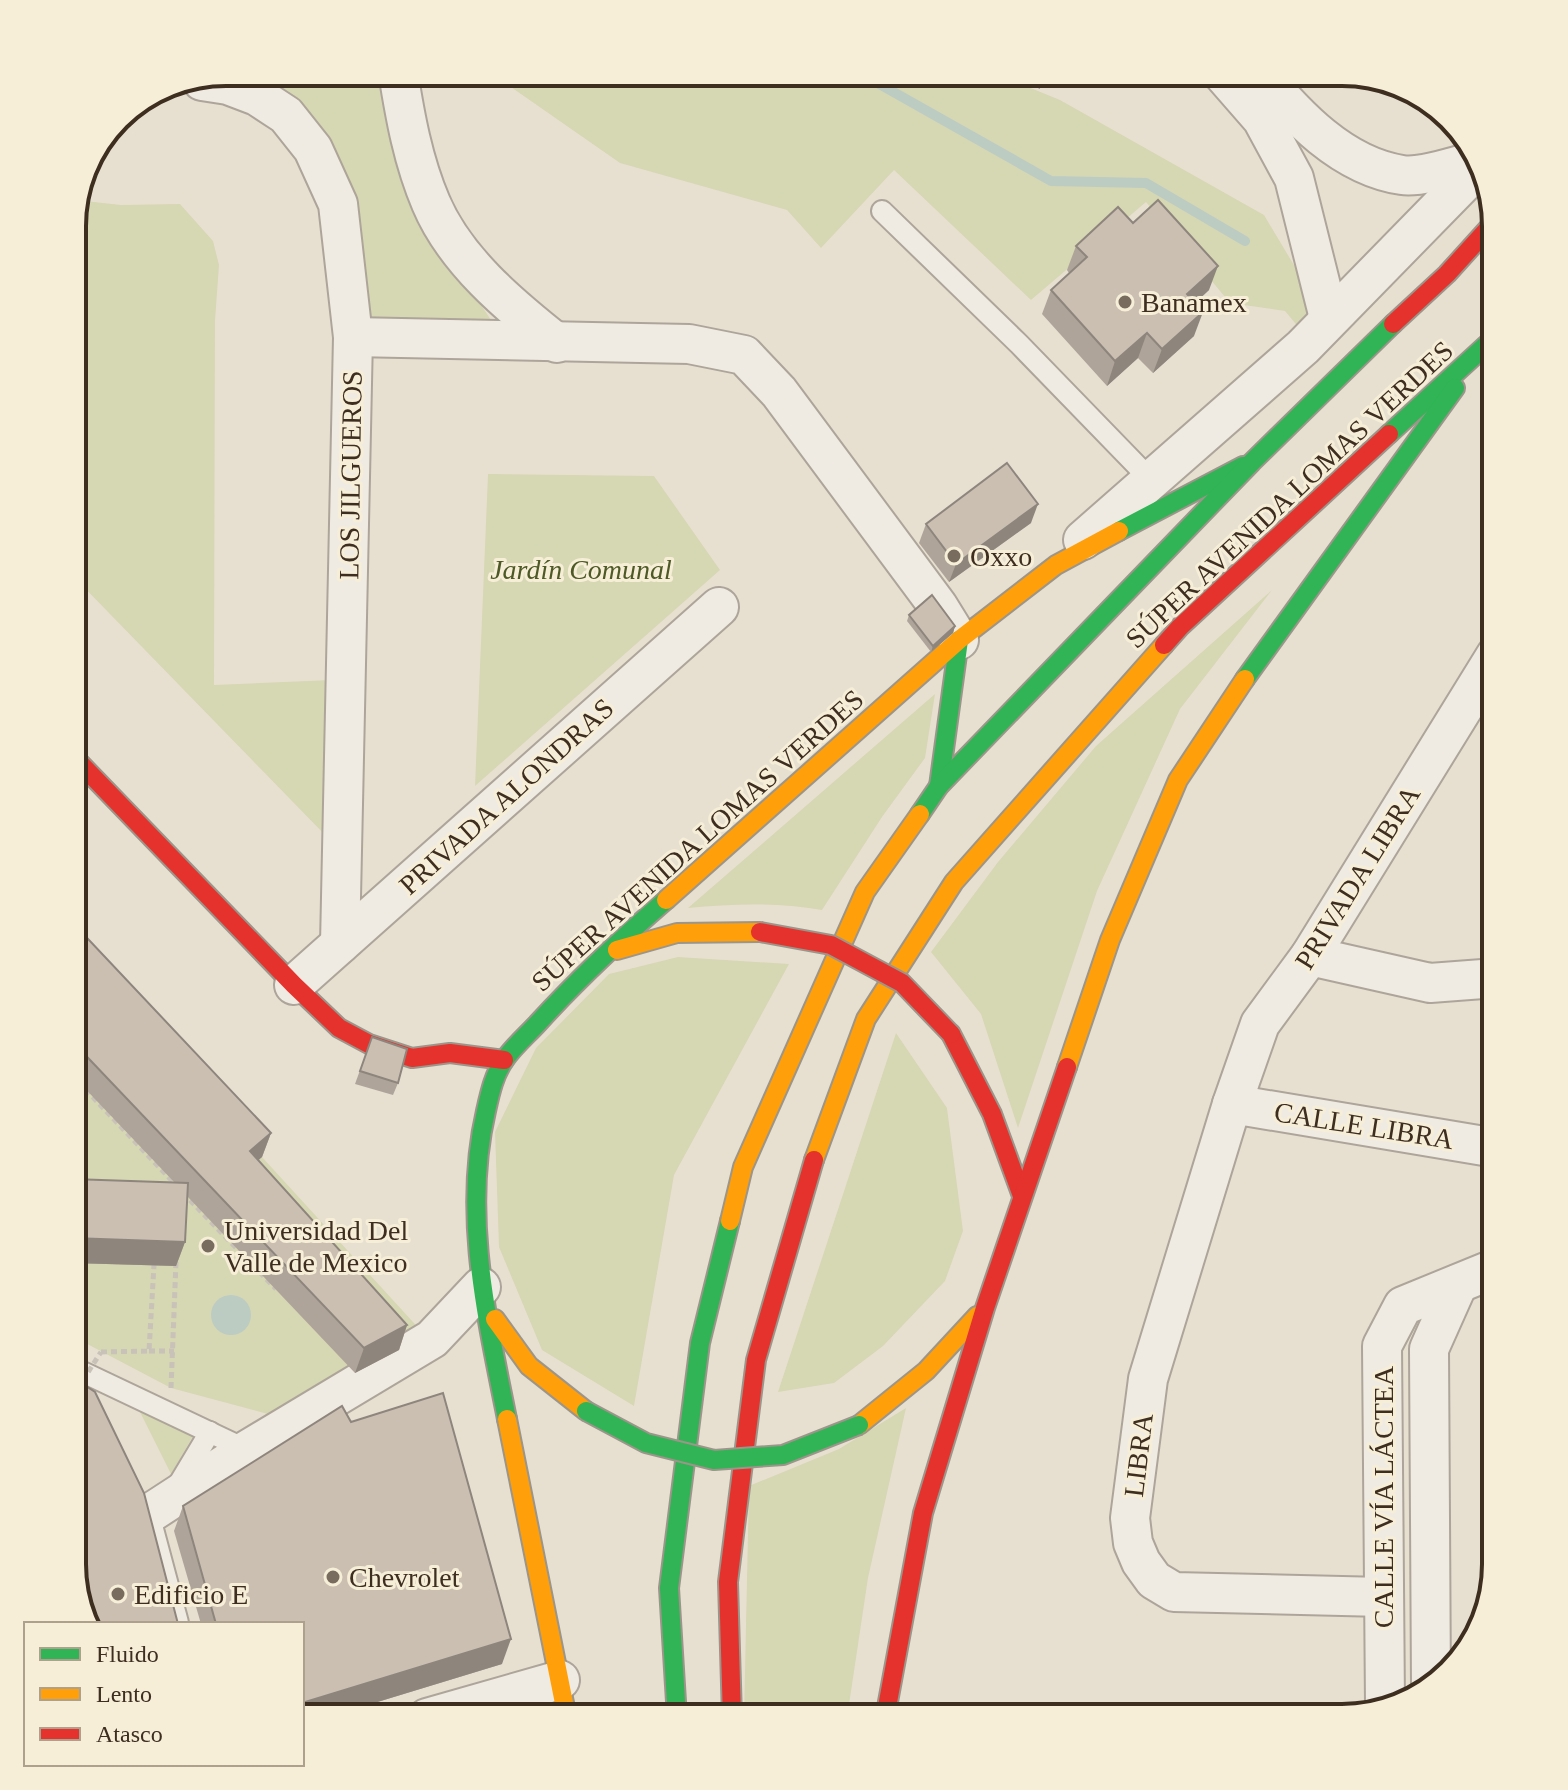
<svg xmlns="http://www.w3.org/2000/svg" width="1568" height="1790" viewBox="0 0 1568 1790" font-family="Georgia,serif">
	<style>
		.green { fill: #d6d7b3 }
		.water { fill: #bcccc2 }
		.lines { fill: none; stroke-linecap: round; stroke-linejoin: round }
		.stream { stroke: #bcccc2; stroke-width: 10 }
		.lane-casing { stroke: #ada599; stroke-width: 24 }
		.street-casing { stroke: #ada599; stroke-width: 42 }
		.fast-casing { stroke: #9c958a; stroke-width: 22 }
		.slow-casing { stroke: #9c958a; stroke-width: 22 }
		.jam-casing { stroke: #9c958a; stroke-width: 22 }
		.path { stroke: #c8c2b9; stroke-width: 5; stroke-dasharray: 6 4; stroke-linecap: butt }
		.lane { stroke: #efebe3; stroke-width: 20 }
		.street { stroke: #efebe3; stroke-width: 38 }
		.fast { stroke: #30b455; stroke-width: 18 }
		.slow { stroke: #ff9f0a; stroke-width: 18 }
		.jam { stroke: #e5322d; stroke-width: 18 }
		.fast-bridge-casing { stroke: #9c958a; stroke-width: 22; stroke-linecap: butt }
		.jam-bridge-casing { stroke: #9c958a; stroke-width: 22; stroke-linecap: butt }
		.path-bridge { stroke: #c8c2b9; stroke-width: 5; stroke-dasharray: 6 4; stroke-linecap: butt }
		.fast-bridge { stroke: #30b455; stroke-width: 18 }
		.jam-bridge { stroke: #e5322d; stroke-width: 18 }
		.wall { fill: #afa499 }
		.shaded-wall { fill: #8e867d }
		.building { fill: #cbbfb2; stroke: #8e867d; stroke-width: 2 }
		.poi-dot { fill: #786c5e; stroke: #f7eed8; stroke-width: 3 }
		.labels { text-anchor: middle; stroke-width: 6; stroke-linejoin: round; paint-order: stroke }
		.poi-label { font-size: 28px; fill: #3d2e20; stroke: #f7eed8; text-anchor: start }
		.street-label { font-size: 28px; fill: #3d2e20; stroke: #f7eed8 }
		.park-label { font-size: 28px; font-style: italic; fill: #4d5a26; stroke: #f7eed8 }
		.rim { fill: none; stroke: #3d2e20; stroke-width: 4 }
	</style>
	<rect width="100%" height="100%" fill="#e7e0d1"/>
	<g class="green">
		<path d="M280,72h100l91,218 20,30h-134l-7,-73 -71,-147z"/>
		<path d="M506,72h486l68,28 204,115 58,97 -22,17 -15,-18 -55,-8 -84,-101 -115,98 -137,-130 -73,78 -34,-38 -167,-47 -112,-78z"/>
		<path d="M76,200l45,5 59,-1 33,37 6,24 -4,56 -1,364 117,-5 -4,157 -255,-262v-360z"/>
		<path d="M488,474l166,2 66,94 -245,216z"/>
		<path d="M1272,590l-92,119 -83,182 -79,237 -37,-114 -50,-62 67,-90 98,-116z"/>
		<path d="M935,694l-10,64 -43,59 -60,93c-46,-8 -88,-6 -134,-2z"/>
		<path d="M678,957l111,7 -115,211 -40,231 -92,-56 -43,-103 -4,-115 41,-84 73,-74z"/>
		<path d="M896,1033l51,75 16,123 -18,50 -62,65 -49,37 -56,9z"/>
		<path d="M72,1075l267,280 16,18 -76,44 -108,-29 -99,-52z"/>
		<path d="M262,1157l162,177 -25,16 -158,-174z"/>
		<path d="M132,1396l64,35 -25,43z"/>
		<path d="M906,1408l-38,170 -21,140h-103l5,-232 90,-37z"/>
	</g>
	<circle class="water" cx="231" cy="1315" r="20"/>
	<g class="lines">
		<path class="stream" d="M858,72l193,109 95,2 99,58"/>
		<defs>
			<g id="lane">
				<path d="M882,211l137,133 131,135"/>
				<path d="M72,1367l175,83"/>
				<path d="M177,1487l33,-55"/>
			</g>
			<g id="street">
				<path d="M398,72c7,44 15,89 33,131 24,57 78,102 126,140"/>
				<path d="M1221,72l41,47 32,59 35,140"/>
				<path d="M1259,72c37,44 83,94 143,103 18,3 54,-9 72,-14"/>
				<path d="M202,81l26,4 29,11 29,19 27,34 25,55 15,133 -13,607"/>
				<path d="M353,337l336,7 55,11 35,37 159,214 21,34"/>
				<path d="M1083,540l220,-193 174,-178"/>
				<path d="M1310,956l120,27 66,-5"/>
				<path d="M294,985l425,-378"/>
				<path d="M1232,1104l264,44"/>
				<path d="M1383,1597l-209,-5 -20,-12 -13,-18 -8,-19 -3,-25 18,-139 84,-275 28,-80 50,-68 186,-301"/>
				<path d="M169,1624l-28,-105 106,-69 185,-111 49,-52"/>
				<path d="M1431,1688l-2,-339 29,-65"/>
				<path d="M1385,1704l-3,-358 21,-40 93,-38"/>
				<path d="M427,1718l133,-38"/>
			</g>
			<g id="fast">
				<path d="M1389,434l107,-98"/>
				<path d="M1119,531l124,-65"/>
				<path d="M1245,679l210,-291"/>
				<path d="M939,786l20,-146"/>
				<path d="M920,814l19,-28 313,-324 141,-138"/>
				<path d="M507,1419c-20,-101 -45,-205 -21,-308 4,-18 8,-37 19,-52 9,-13 22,-24 33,-36 40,-44 83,-84 128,-123"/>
				<path d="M677,1718l-8,-130 31,-245 30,-122"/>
			</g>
			<g id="slow">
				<path d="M666,900l293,-260 97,-75 63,-34"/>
				<path d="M617,950l60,-17 83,-1"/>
				<path d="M1067,1067l43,-127 68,-160 67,-101"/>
				<path d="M814,1160l52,-141 88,-137 210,-237"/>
				<path d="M730,1221l13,-54 122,-275 55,-78"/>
				<path d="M495,1319l34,47 57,45"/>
				<path d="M507,1419l60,299"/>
				<path d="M859,1425l67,-54 51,-55"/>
			</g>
			<g id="jam">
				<path d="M1393,324l54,-50 48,-53"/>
				<path d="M1164,645l16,-18 209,-193"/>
				<path d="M72,755l222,230 45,43 30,16 43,14 38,-5 54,7"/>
				<path d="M951,1034l41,80 30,82"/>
				<path d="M732,1718l-4,-136 28,-222 58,-200"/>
				<path d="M885,1718l38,-205 62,-205 82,-241"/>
			</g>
		</defs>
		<use href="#lane" class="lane-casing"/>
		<use href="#street" class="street-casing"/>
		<use href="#fast" class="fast-casing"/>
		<use href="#slow" class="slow-casing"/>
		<use href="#jam" class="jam-casing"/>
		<g class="path">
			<path d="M72,1075l104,110"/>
			<path d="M183,1193l93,96"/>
			<path d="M149,1351h25"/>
			<path d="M101,1352l48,-1 5,-86h-5"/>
			<path d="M171,1388l5,-126"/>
		</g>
		<use href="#lane" class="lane"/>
		<use href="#street" class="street"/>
		<use href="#fast" class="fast"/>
		<use href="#slow" class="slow"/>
		<use href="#jam" class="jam"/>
		<defs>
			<path id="fast-bridge" d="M586,1411l60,32 68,17 69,-5 76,-30"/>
			<path id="jam-bridge" d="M760,932l71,13 71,38 49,51"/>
		</defs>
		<use href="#fast-bridge" class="fast-bridge-casing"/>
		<use href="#jam-bridge" class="jam-bridge-casing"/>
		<path class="path-bridge" d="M72,1397l29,-45"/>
		<use href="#fast-bridge" class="fast-bridge"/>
		<use href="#jam-bridge" class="jam-bridge"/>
	</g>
	<g class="wall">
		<path d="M1025,72h33l-19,17z"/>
		<path d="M1133,223l76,67 -14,13 -1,33 -41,37 -15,-15 -31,28 -65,-72 9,-24 18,-17 -2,-3 9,-24z"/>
		<path d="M1031,523l-82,59 -30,-39 7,-19z"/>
		<path d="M909,615l46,11 -2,7 -22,19 -24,-31z"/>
		<path d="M72,922l199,211 -9,24 -4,3 149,165 -8,25 -44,23 -168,-177 -2,46 -9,24 -104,-3v-84l102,3 -102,-107z"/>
		<path d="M372,1037l26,46 -5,12 -38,-11z"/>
		<path d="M183,1506l319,158 -177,54h-23v-94h-101l-27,-93z"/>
	</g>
	<g class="shaded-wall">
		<path d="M1045,72h13l-19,17z"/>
		<path d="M1218,266l-9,24 -31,29 9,-25z"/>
		<path d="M1203,312l-9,24 -41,37 9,-24z"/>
		<path d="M1147,333l-9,25 -31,28 8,-25z"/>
		<path d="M1038,504l-7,19 -82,59 7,-18z"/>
		<path d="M955,626l-2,7 -22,19 2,-6z"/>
		<path d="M271,1133l-9,24 -21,19 9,-25z"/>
		<path d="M72,1238l113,4 -9,24 -104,-3z"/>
		<path d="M407,1325l-8,25 -44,23 9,-25z"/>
		<path d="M511,1639l-9,25 -177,54h-23v-15z"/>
	</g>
	<g class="building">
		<path d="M1158,200l60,66 -31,28 16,18 -41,37 -15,-16 -32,28 -64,-71 36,-33 -11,-11 42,-39 15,16z"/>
		<path d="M1007,463l31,41 -82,60 -30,-40z"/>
		<path d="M932,595l23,31 -22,20 -24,-31z"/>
		<path d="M72,922l199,211 -21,18 157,174 -43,23 -292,-307z"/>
		<path d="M372,1037l35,12 -9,34 -38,-12z"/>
		<path d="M72,1179l116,4 -3,59 -113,-4z"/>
		<path d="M72,1377l23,15 49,101 34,131h-86l-20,-59z"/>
		<path d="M443,1393l68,246 -209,64v-79h-86l-33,-118 159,-100 9,16z"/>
		<path d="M498,1714l1,4h-16z"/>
	</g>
	<g class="poi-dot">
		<circle cx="1125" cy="302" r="8"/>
		<circle cx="954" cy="556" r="8"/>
		<circle cx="208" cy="1246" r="8"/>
		<circle cx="333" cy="1577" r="8"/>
		<circle cx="118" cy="1594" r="8"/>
	</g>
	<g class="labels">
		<g class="poi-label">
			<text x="1141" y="312">Banamex</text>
			<text x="970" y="566">Oxxo</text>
			<text x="224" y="1240">Universidad Del<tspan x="224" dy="32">Valle de Mexico</tspan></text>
			<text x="349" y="1587">Chevrolet</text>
			<text x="134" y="1604">Edificio E</text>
		</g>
		<g class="street-label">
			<text transform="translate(350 475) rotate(-89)" y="10">LOS JILGUEROS</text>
			<text transform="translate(1289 494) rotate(-43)" y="10">SÚPER AVENIDA LOMAS VERDES</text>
			<text transform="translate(506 796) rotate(-42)" y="10">PRIVADA ALONDRAS</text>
			<text transform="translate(697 840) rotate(-42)" y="10">SÚPER AVENIDA LOMAS VERDES</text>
			<text transform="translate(1357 877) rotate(-58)" y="10">PRIVADA LIBRA</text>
			<text transform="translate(1364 1125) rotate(9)" y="10">CALLE LIBRA</text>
			<text transform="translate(1138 1455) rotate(-83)" y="10">LIBRA</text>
			<text transform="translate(1383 1497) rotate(-90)" y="10">CALLE VÍA LÁCTEA</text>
		</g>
		<g class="park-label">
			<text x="581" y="579">Jardín Comunal</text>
		</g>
	</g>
	<path d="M0 0H1568V1790H0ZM226 86H1342A140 140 0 0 1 1482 226V1564A140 140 0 0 1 1342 1704H226A140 140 0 0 1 86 1564V226A140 140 0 0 1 226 86Z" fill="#f7eed8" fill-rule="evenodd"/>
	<path class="rim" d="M226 86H1342A140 140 0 0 1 1482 226V1564A140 140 0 0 1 1342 1704H226A140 140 0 0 1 86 1564V226A140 140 0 0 1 226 86Z"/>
	<rect x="24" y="1622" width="280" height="144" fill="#f7eed8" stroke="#ada18e" stroke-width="2"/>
	<rect x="40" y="1648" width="40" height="12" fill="#30b455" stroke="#ada18e" stroke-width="2"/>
	<text x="96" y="1662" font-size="24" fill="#3d2e20">Fluido</text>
	<rect x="40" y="1688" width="40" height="12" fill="#ff9f0a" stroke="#ada18e" stroke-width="2"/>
	<text x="96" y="1702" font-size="24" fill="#3d2e20">Lento</text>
	<rect x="40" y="1728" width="40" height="12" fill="#e5322d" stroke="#ada18e" stroke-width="2"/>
	<text x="96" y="1742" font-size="24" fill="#3d2e20">Atasco</text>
</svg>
